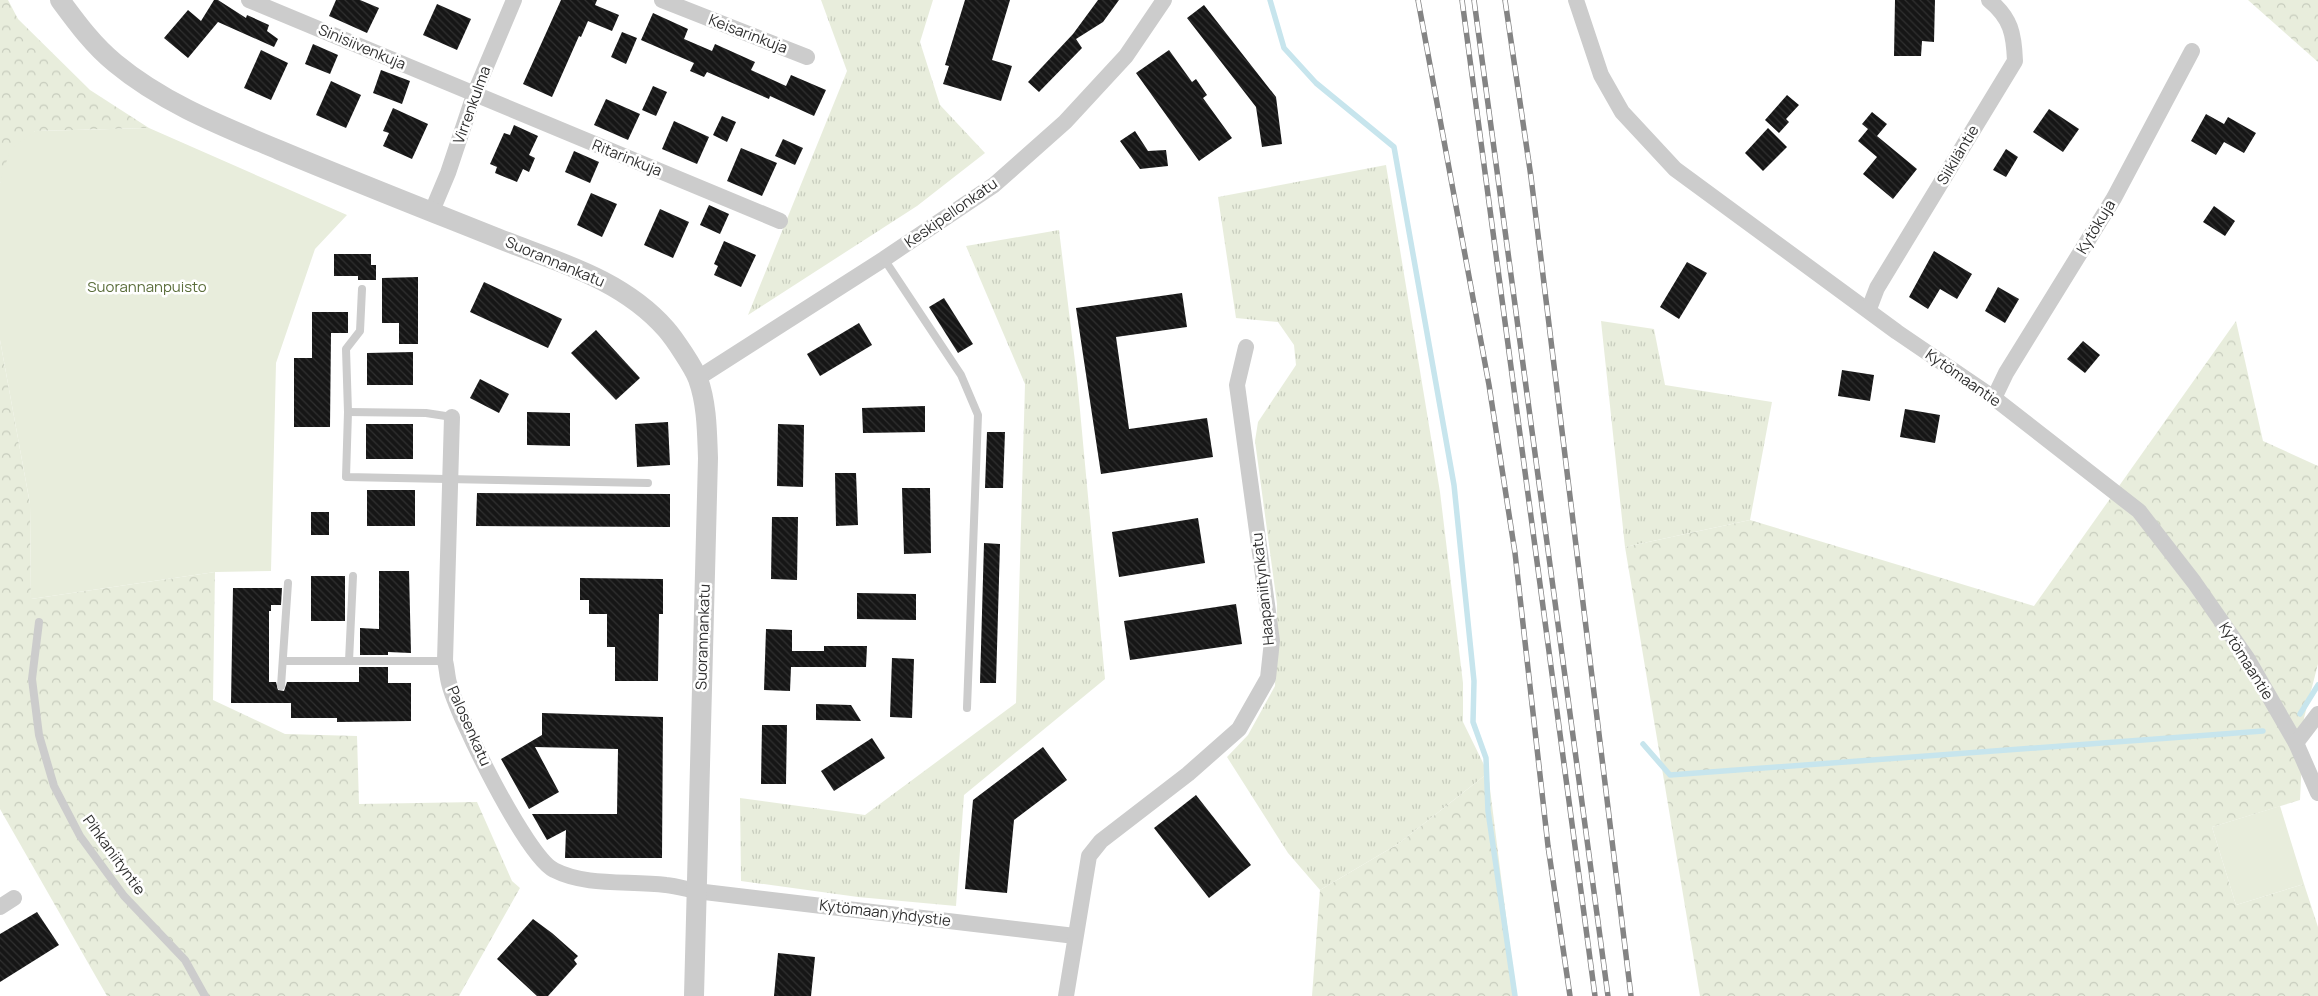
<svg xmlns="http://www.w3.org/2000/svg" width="2318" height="996" viewBox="0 0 2318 996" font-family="Manrope,sans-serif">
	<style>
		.grass { fill: url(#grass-tufts) }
		.forest { fill: url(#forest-crowns) }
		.green { fill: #e8eddc }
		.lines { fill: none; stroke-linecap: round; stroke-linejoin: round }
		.stream { stroke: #c7e5ed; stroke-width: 5.5 }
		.building { fill: url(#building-back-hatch) }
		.service { stroke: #ccc; stroke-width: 8 }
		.minor { stroke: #ccc; stroke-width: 16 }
		.tertiary { stroke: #ccc; stroke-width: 20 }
		.rail-casing { stroke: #848484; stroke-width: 5.5 }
		.rail { stroke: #fff; stroke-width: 4; stroke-dasharray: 11; stroke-linecap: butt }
		.labels { text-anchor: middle; stroke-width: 5; stroke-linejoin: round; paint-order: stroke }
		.street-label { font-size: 15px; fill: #2f2f2f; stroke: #fff }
		.park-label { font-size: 15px; fill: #5a6d3a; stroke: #fff }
	</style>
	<defs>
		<pattern id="grass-tufts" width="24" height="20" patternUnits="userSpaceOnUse" patternTransform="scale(1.25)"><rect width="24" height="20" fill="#e8eddc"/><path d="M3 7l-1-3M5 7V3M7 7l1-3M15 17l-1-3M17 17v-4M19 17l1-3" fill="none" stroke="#c7ccbd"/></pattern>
		<pattern id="forest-crowns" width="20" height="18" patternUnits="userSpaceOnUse" patternTransform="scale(1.25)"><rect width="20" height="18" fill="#e8eddc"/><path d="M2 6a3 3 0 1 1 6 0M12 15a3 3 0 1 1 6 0" fill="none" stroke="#c7ccbd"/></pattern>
		<pattern id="building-back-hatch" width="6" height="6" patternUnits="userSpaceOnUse" patternTransform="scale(1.25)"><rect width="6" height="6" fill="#161616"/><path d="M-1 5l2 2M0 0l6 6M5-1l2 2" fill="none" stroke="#303030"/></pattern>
	</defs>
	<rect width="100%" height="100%" fill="#fff"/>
	<g class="grass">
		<path d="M821,0h112l-13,42 20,63 45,48 -68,53 -169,109 99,-244z"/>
		<path d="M1386,165l54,327 23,191v39l25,51 -90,71 -78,46 -32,-37 -61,-96 21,-22 27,-49 2,-82 -22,-163 3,-19 38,-57 -2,-20 -16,-23 -42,-4 -18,-121z"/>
		<path d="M1059,230l18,148 28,301 -141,116 -8,111 -98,-9 -117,-16 -1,-83 125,17 151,-112 9,-319 -59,-138z"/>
		<path d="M1601,321l53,8 11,56 107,17 -22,118 -125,27z"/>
	</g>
	<g class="forest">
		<path d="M0,0h8l10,19 72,71 59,38 -114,3 -35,52z"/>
		<path d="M2248,0h70v62z"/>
		<path d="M2236,321l27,120 55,25v198l-14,54 -4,82 -88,27 24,78 68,-21 14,43v69h-618l-75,-449 125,-27 284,86z"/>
		<path d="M0,340l30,164 1,95 184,-27 -2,128 72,34 72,2 2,68 118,-2 35,79 8,7 -61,108h-352l-107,-187z"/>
		<path d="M1488,773l28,223h-204l8,-106 78,-46z"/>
	</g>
	<g class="green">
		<path d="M149,128l198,87 -32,34 -39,114 -5,208 -56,1 -184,27 -1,-95 -30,-164v-157l10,-33 25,-19z"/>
		<path d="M2280,806l24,78 -68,21 -24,-78z"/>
	</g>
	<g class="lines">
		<g class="stream">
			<path d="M1270,0l14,48 32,35 78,64 60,338 20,196 -1,41 13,36 2,53 27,185"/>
			<path d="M2300,714l18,-29"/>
			<path d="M1643,744l27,31 593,-44"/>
		</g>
	</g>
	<g class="building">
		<path d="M214,0h4l28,18 1,-3 22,10 -2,6 11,8 -4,8 -56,-25 -30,36 -24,-20 24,-28 13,11z"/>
		<path d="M336,0h24l19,8 -12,25 -38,-17z"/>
		<path d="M561,0h36l-2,5 24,10 -7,16 -24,-10 -7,16 -2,-1 -27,61 -29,-13z"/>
		<path d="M965,0h45l-18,60 20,6 -11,35 -58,-17 6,-18 -4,-1z"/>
		<path d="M1098,0h21l-16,22 -27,17 6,9 -43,44 -11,-10 45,-48z"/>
		<path d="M1895,0h40l-1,42 -12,-1 -1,15h-27z"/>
		<path d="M437,4l34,15 -14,31 -34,-15z"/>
		<path d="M1204,5l72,92 6,47 -20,3 -6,-40 -69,-89z"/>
		<path d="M653,13l35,16 -4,10 28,12 3,-7 40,18 -4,8 35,16 5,-11 35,15 -12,26 -44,-20 -1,3 -62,-27 -3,5 -14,-6 4,-8 -53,-23z"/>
		<path d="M622,32l15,6 -11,26 -15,-7z"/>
		<path d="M313,44l25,11 -8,19 -25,-10z"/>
		<path d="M261,50l27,13 -17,37 -27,-12z"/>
		<path d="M1169,50l23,32 4,-3 11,16 -4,3 29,40 -33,23 -63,-88z"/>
		<path d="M381,70l29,11 -8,23 -29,-11z"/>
		<path d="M331,81l30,14 -15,33 -30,-13z"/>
		<path d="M653,86l14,6 -11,24 -14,-6z"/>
		<path d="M1787,95l12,10 -13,14 3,3 -10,11 -14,-13z"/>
		<path d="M606,99l34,15 -12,26 -34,-15z"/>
		<path d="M393,108l35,16 -16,35 -29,-13 6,-13 -6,-2z"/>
		<path d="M2049,109l30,20 -16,23 -30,-20z"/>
		<path d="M1872,112l15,12 -10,12 40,33 -24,30 -30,-25 14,-17 -19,-16 10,-12 -6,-5z"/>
		<path d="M2206,114l18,10 4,-7 28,16 -12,20 -20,-11 -8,13 -25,-14z"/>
		<path d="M722,116l14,6 -9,20 -14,-7z"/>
		<path d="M674,121l35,16 -12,27 -35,-15z"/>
		<path d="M514,125l24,11 -9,19 6,3 -6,14 -6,-3 -6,13 -22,-9 2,-6 -7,-3 14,-31 6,2z"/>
		<path d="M1768,128l19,19 -24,24 -18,-18z"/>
		<path d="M1135,131l13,20 18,-1 2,16 -28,3 -20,-28z"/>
		<path d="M783,139l20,9 -8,17 -20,-9z"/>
		<path d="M741,148l36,15 -15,33 -35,-15z"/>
		<path d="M2006,149l12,8 -12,20 -13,-7z"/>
		<path d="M574,151l25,11 -9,21 -25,-11z"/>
		<path d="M591,193l26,11 -15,33 -25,-12z"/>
		<path d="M709,205l20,9 -9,20 -20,-9z"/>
		<path d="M2214,206l21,15 -10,15 -22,-14z"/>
		<path d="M660,209l29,13 -16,36 -29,-13z"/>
		<path d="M724,241l32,14 -15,32 -27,-12 4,-9 -4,-2z"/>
		<path d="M1934,251l38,23 -15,25 -17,-10 -12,20 -19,-12z"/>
		<path d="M334,254h37v11h5v15h-18v-4h-24z"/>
		<path d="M1687,262l20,11 -28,46 -19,-12z"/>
		<path d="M418,277v67h-19v-21h-17v-45z"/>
		<path d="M484,282l78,37 -14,29 -78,-36z"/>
		<path d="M1998,287l21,12 -14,24 -20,-12z"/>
		<path d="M1182,293l5,34 -71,10 13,92 78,-11 6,39 -112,17 -25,-166z"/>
		<path d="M944,298l29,46 -15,9 -29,-46z"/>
		<path d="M312,312h36v21h-17l-1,94h-36v-69h18z"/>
		<path d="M859,323l13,22 -52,31 -13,-22z"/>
		<path d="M596,330l44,48 -24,22 -45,-47z"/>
		<path d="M2083,341l17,14 -15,18 -18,-14z"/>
		<path d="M413,352v33h-46v-32z"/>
		<path d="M1842,370l32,5 -4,26 -32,-5z"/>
		<path d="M480,379l29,15 -10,19 -29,-15z"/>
		<path d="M925,406v26l-62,1 -1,-25z"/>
		<path d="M1905,409l35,6 -5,28 -35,-6z"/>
		<path d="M527,412l43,1v33l-43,-1z"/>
		<path d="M668,422l2,43 -33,2 -2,-43z"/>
		<rect x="366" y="424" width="47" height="35"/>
		<path d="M778,424l26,1 -1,62 -26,-1z"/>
		<path d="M987,432h18l-2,56h-18z"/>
		<path d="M835,473h21l2,52 -22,1z"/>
		<path d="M902,488h28l1,65 -27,1z"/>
		<rect x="367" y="490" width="48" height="36"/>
		<path d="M477,493l193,1v33l-194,-1z"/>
		<rect x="311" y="512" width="18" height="23"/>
		<path d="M772,517h26l-1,63 -26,-1z"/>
		<path d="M1198,518l7,45 -86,14 -7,-45z"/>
		<path d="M984,543l16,1 -4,139h-16z"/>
		<path d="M379,571h30l2,82 -23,-1v3h-28v-27l19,1z"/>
		<rect x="311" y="576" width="34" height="45"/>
		<path d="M580,578l83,1v35h-4l-1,67h-43v-34h-8v-33h-18v-14h-9z"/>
		<path d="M233,588h49l-1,17h-10v6h-2v71h7l2,8 6,1 3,-9h72v-15h29v16h23v38l-74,1v-4h-46v-15h-60z"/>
		<path d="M857,593l59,1v26l-59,-1z"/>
		<path d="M1236,604l6,40 -112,16 -6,-39z"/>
		<path d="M766,629l26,1v21h32v-5h43l-1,21h-75l-1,24 -26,-1z"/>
		<path d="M892,658l22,1 -2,59 -22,-1z"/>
		<path d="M816,704l35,1 10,16 -45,-1z"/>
		<path d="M542,713l121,4 -1,141h-97l1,-28 -19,10 -15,-26h85l1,-65 -83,-2 24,45 -30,17 -28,-50 41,-24z"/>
		<path d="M762,725h25l-1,59h-25z"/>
		<path d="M872,738l13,20 -51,33 -13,-20z"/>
		<path d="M1043,747l24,33 -53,40 -7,73 -42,-4 8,-89z"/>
		<path d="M1196,795l55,70 -42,33 -55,-70z"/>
		<path d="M37,912l22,33 -59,37v-48z"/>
		<path d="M533,919l19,14 26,23 -4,4 3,4 -29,32h-11l-40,-37z"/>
		<path d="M778,953l37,4 -4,39h-37z"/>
	</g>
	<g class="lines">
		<g class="service">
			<path d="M884,259l77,116 17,40 -11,293"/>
			<path d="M362,289l-2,42 -14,18 2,63 -2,65 302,6"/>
			<path d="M348,412l78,1 26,4"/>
			<path d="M39,622l-7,57 7,56 15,51 26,50 44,60 61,64 20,36"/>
			<path d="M284,661h161"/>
			<path d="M349,661l4,-85"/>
			<path d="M281,686l7,-103"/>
		</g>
		<g class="minor">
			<path d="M249,0l531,221"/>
			<path d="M662,0l145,57"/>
			<path d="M1576,0l25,75 21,37 53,57 222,163 97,66 145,113 55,71 53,76 49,85 22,50"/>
			<path d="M432,211l16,-38 26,-78 40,-95"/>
			<path d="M1869,309l8,-21 138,-227c-1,-27 -4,-43 -26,-61"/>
			<path d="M698,378l186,-119 110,-74 71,-63 61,-66 38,-56"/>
			<path d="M1994,398l12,-25 108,-175 78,-147"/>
			<path d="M452,417l-7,244c2,7 2,15 4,22 8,33 78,174 105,187 33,17 76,10 112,15 10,1 20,4 30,6l379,45"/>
			<path d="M2296,743l22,-29"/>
			<path d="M0,907l14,-9"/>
			<path d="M1066,996l23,-140 12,-15 87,-67 51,-45 29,-51 4,-37 -35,-256 9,-38"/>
		</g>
		<path class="tertiary" d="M60,0c17,23 33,45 55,63 48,40 107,63 164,87 74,31 148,60 223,90 59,23 121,40 164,89 8,9 28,39 32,50 9,25 9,53 10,79l-14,538"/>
		<defs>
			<g id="rail">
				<path d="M1418,0l71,385 26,168 33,293 22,150"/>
				<path d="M1462,0l133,996"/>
				<path d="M1474,0l134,996"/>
				<path d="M1505,0l26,177 100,819"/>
			</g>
		</defs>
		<use href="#rail" class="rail-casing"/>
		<use href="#rail" class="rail"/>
	</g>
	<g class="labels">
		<g class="street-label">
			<text transform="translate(748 34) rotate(21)" y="5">Keisarinkuja</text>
			<text transform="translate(362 47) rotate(23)" y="5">Sinisiivenkuja</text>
			<text transform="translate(472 105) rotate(-70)" y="5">Virrenkulma</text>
			<text transform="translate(1958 155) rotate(-59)" y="5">Siikiläntie</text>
			<text transform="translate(627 158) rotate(22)" y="5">Ritarinkuja</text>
			<text transform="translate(951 213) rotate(-35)" y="5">Keskipellonkatu</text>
			<text transform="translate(2096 227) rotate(-59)" y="5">Kytökuja</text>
			<text transform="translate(555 262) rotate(23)" y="5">Suorannankatu</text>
			<text transform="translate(1963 378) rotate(35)" y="5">Kytömaantie</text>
			<text transform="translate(1263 589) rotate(-96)" y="5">Haapaniitynkatu</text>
			<text transform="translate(703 637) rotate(-88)" y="5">Suorannankatu</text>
			<text transform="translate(2246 661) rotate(58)" y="5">Kytömaantie</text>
			<text transform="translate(469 726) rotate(66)" y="5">Palosenkatu</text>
			<text transform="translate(114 855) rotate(54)" y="5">Pihkaniityntie</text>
			<text transform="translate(885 913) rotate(7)" y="5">Kytömaan yhdystie</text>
		</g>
		<g class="park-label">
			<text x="147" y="292">Suorannanpuisto</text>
		</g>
	</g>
</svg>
